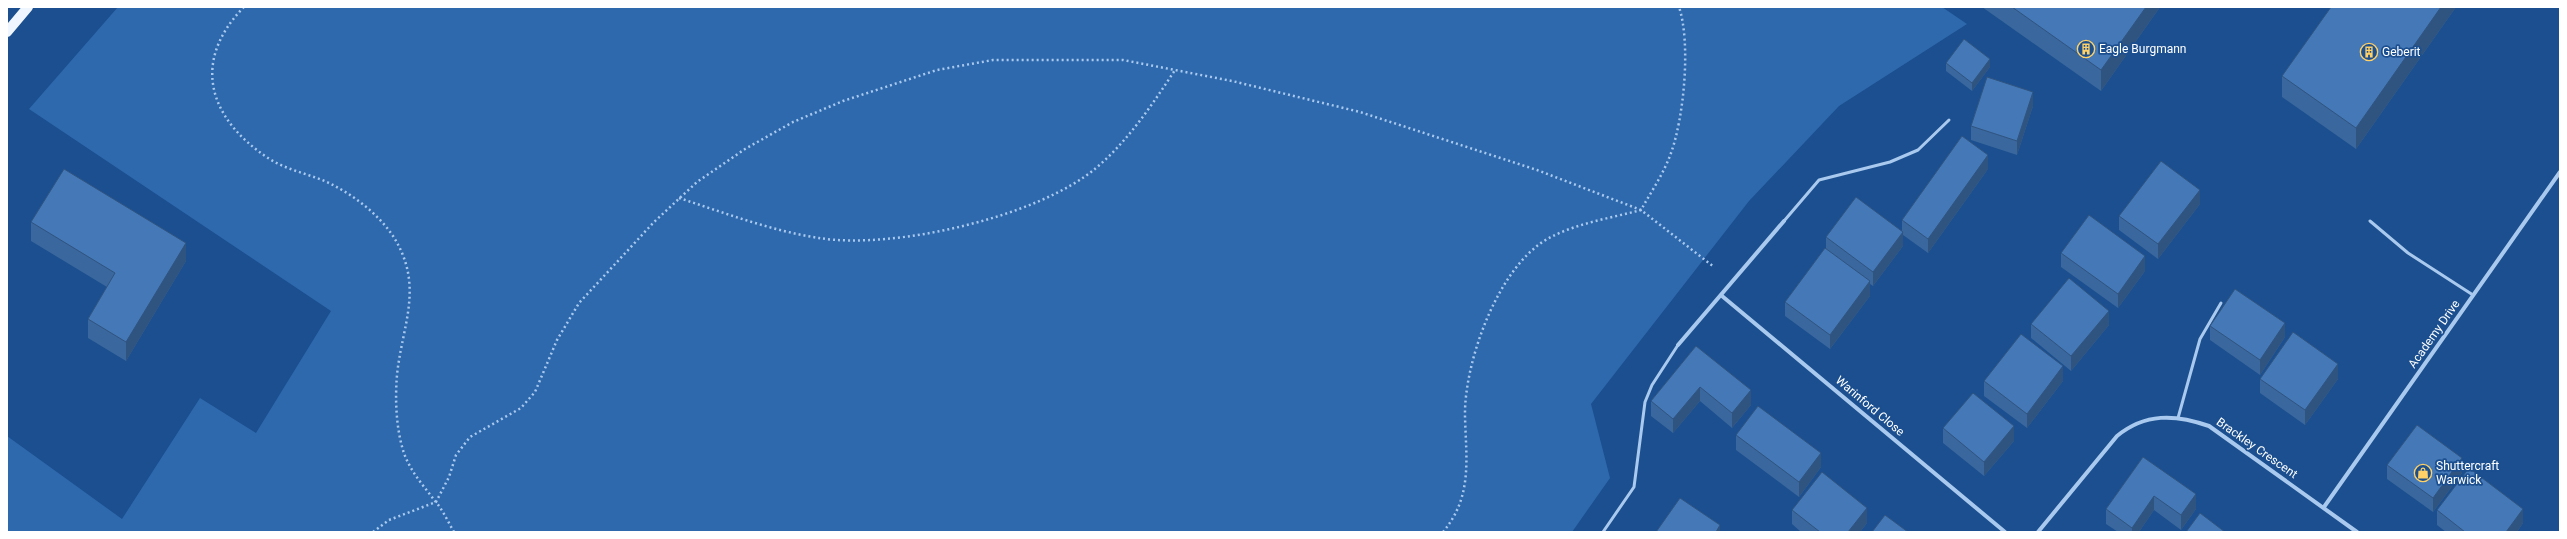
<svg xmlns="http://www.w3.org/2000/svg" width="2567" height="539" viewBox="0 0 2567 539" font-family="Roboto,sans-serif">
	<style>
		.green { fill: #2e69ad }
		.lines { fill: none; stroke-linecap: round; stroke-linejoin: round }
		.path { stroke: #a9c9ee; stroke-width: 2.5; stroke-dasharray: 2 3; stroke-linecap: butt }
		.service { stroke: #a9c9ee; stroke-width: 3 }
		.minor { stroke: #a9c9ee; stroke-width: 4 }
		.primary { stroke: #f0f6ff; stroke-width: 10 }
		.wall { fill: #3a679d }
		.shaded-wall { fill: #305480 }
		.building { fill: #4478b7; stroke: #305480 }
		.labels { text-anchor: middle; stroke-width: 3.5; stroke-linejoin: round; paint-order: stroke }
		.poi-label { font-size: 12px; fill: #fff; stroke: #1b4f8f; text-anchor: start }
		.street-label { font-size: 12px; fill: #fff; stroke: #1b4f8f }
	</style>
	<rect width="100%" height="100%" fill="#1b4f8f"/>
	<path class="green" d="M118,7h1824l25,17 -128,82 -90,95 -158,203 19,74 -38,54h-1565v-96l115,83 78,-121 56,35 75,-122 -302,-202z"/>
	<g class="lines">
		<g class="path">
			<path d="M244,7c-53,54 -36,111 24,151 20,13 43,16 63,26 24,12 47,30 62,52 32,50 9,89 4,139 -2,24 -1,52 6,75 6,20 20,35 32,51 8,9 13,21 19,31"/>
			<path d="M679,198c46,15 93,33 140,40 74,12 219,-21 277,-70 32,-27 56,-63 79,-98"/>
			<path d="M373,532l16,-12 47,-18 13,-25 7,-22 14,-18 51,-29 14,-16 22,-52 22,-37 75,-81 43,-40 48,-33 48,-27 50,-21 94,-31 56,-10h130l109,21 128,31 177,58 104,40 73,57"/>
			<path d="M1443,532c30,-36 23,-73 22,-116 -1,-54 34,-153 86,-179 27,-14 60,-19 90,-27 10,-18 23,-37 30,-57 13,-36 20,-110 8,-146"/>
		</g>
		<g class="service">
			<path d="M1784,221l35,-41 71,-18 28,-12 31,-30"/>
			<path d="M2370,221l38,32 65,42"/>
			<path d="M2178,418l22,-79 21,-36"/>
			<path d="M1603,532l31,-45 11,-85 7,-17 26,-40"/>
		</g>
		<g class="minor">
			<path d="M1722,296l283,236"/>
			<path d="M1678,345l106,-124"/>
			<path d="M2324,507l236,-335"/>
			<path d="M2038,532l79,-96c28,-23 58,-22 92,-10l148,106"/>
		</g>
		<path class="primary" d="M7,32l21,-25"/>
	</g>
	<g class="wall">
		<path d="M1982,7h178l-59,84z"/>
		<path d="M2456,7l-100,142 -74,-52v-21z"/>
		<path d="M1946,63l44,4 -18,24 -26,-20z"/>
		<path d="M2033,106l-16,49 -46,-15v-14z"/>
		<path d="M1988,169l-60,84 -25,-18v11l-30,40 -3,-2v12l-40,53 -45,-33v-14l41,-53v-12l76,-6v-11z"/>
		<path d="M2200,204l-42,55 -39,-29v-14z"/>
		<path d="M31,222l155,39 -60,100 -38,-23v-19l19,-32 -76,-46z"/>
		<path d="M2061,253l84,18 -27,37 -57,-41z"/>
		<path d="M2031,324l78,1 -38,46 -40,-33z"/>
		<path d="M2210,326l75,11 -25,38 -50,-35z"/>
		<path d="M1696,346l55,59 -19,23 -32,-27 -27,32 -22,-17v-15z"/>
		<path d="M2260,379h78l-33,46 -45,-32z"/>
		<path d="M1984,381h79l-36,47 -43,-32z"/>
		<path d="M1943,428l71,13 -30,35 -41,-33z"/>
		<path d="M1736,435l85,32 -22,30 -63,-47z"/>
		<path d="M2143,457l53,52 -15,21 -27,-20 -15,22h-21l-12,-8v-15z"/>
		<path d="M2387,465l75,8 -29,39 -46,-33z"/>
		<path d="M1792,510l75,13 -7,9h-59l-9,-8z"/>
		<path d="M2437,510l86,13 -6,9h-71l-9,-7z"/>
	</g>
	<g class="shaded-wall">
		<path d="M2146,7h14l-59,84v-21z"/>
		<path d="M2441,7h15l-100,142v-21z"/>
		<path d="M1990,59v8l-18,24v-8z"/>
		<path d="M2033,92v14l-16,49v-14z"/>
		<path d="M1988,155v14l-60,84v-14z"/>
		<path d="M2200,190v14l-42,55v-15z"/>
		<path d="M1903,232v14l-30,40v-14z"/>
		<path d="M186,243v18l-60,100v-19z"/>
		<path d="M2145,256v15l-27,37v-14z"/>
		<path d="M1870,281v15l-40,53v-14z"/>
		<path d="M2109,311v14l-38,46v-15z"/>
		<path d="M2285,323v14l-25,38v-15z"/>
		<path d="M2338,364v15l-33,46v-15z"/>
		<path d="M2063,366v15l-36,47v-14z"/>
		<path d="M1700,387v14l-27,32v-14z"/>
		<path d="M1751,390v15l-19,23v-15z"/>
		<path d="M2014,426v15l-30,35v-14z"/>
		<path d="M1821,453v14l-22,30v-15z"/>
		<path d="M2462,458v15l-29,39v-14z"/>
		<path d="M2196,494v15l-15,21v-15z"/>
		<path d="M2154,496v14l-15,22h-7v-4z"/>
		<path d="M1867,508v15l-7,9h-12z"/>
		<path d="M2523,509v14l-6,9h-11z"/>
		<path d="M1720,525v7h-4z"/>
	</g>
	<g class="building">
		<path d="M2012,7h134l-45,63z"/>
		<path d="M2331,7h110l-85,121 -74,-52z"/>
		<path d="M1964,39l26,20 -18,24 -26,-20z"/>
		<path d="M1987,77l46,15 -16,49 -46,-15z"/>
		<path d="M1962,136l26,19 -60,84 -26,-19z"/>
		<path d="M2161,161l39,29 -42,54 -39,-28z"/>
		<path d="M64,169l122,74 -60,99 -38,-23 27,-46 -84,-51z"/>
		<path d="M1856,197l47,35 -30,40 -47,-35z"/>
		<path d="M2089,215l56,41 -27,38 -57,-41z"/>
		<path d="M1825,248l45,33 -40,54 -45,-33z"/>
		<path d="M2069,278l40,33 -38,45 -40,-32z"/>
		<path d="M2235,289l50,34 -25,37 -50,-34z"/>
		<path d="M2293,332l45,32 -33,46 -45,-31z"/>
		<path d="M2021,334l42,32 -36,48 -43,-33z"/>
		<path d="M1696,346l55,44 -19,23 -32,-26 -27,32 -22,-18z"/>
		<path d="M1973,393l41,33 -30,36 -41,-34z"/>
		<path d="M1758,406l63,47 -22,29 -63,-47z"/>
		<path d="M2417,425l45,33 -29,40 -46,-33z"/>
		<path d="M2143,457l53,37 -15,21 -27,-19 -22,32 -26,-19z"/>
		<path d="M2469,468l54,41 -17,23h-41l-28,-22z"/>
		<path d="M1822,472l45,36 -19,24h-28l-28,-22z"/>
		<path d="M1680,498l40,27 -4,7h-60z"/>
		<path d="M2200,513l25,19h-39z"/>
		<path d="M1885,515l23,17h-36z"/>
	</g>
	<defs>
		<symbol id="building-ring" viewBox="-11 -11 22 22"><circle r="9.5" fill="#1b4f8f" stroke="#ffd166" stroke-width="1.5"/><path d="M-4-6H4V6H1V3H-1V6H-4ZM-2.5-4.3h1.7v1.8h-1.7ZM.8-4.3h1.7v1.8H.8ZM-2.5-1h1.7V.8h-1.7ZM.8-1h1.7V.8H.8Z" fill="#ffd166"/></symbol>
		<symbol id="shop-ring" viewBox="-11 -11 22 22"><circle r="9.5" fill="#1b4f8f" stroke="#ffd166" stroke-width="1.5"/><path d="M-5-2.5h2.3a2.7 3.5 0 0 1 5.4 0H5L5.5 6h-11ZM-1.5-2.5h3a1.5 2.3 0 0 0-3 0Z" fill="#ffd166"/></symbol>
	</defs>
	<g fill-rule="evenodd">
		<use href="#building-ring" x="2076" y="39" width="20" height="20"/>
		<use href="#building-ring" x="2359" y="42" width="20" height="20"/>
		<use href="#shop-ring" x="2413" y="463" width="20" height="20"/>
	</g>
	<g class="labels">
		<g class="poi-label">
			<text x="2099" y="53">Eagle Burgmann</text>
			<text x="2382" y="56">Geberit</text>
			<text x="2436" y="470">Shuttercraft<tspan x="2436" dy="14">Warwick</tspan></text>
		</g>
		<g class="street-label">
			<text transform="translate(2434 334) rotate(-55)" y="4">Academy Drive</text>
			<text transform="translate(1870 406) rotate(40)" y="4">Warinford Close</text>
			<text transform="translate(2257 448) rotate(35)" y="4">Brackley Crescent</text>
		</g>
	</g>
	<rect width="2567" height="539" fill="none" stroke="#ffffff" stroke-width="16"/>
</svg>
